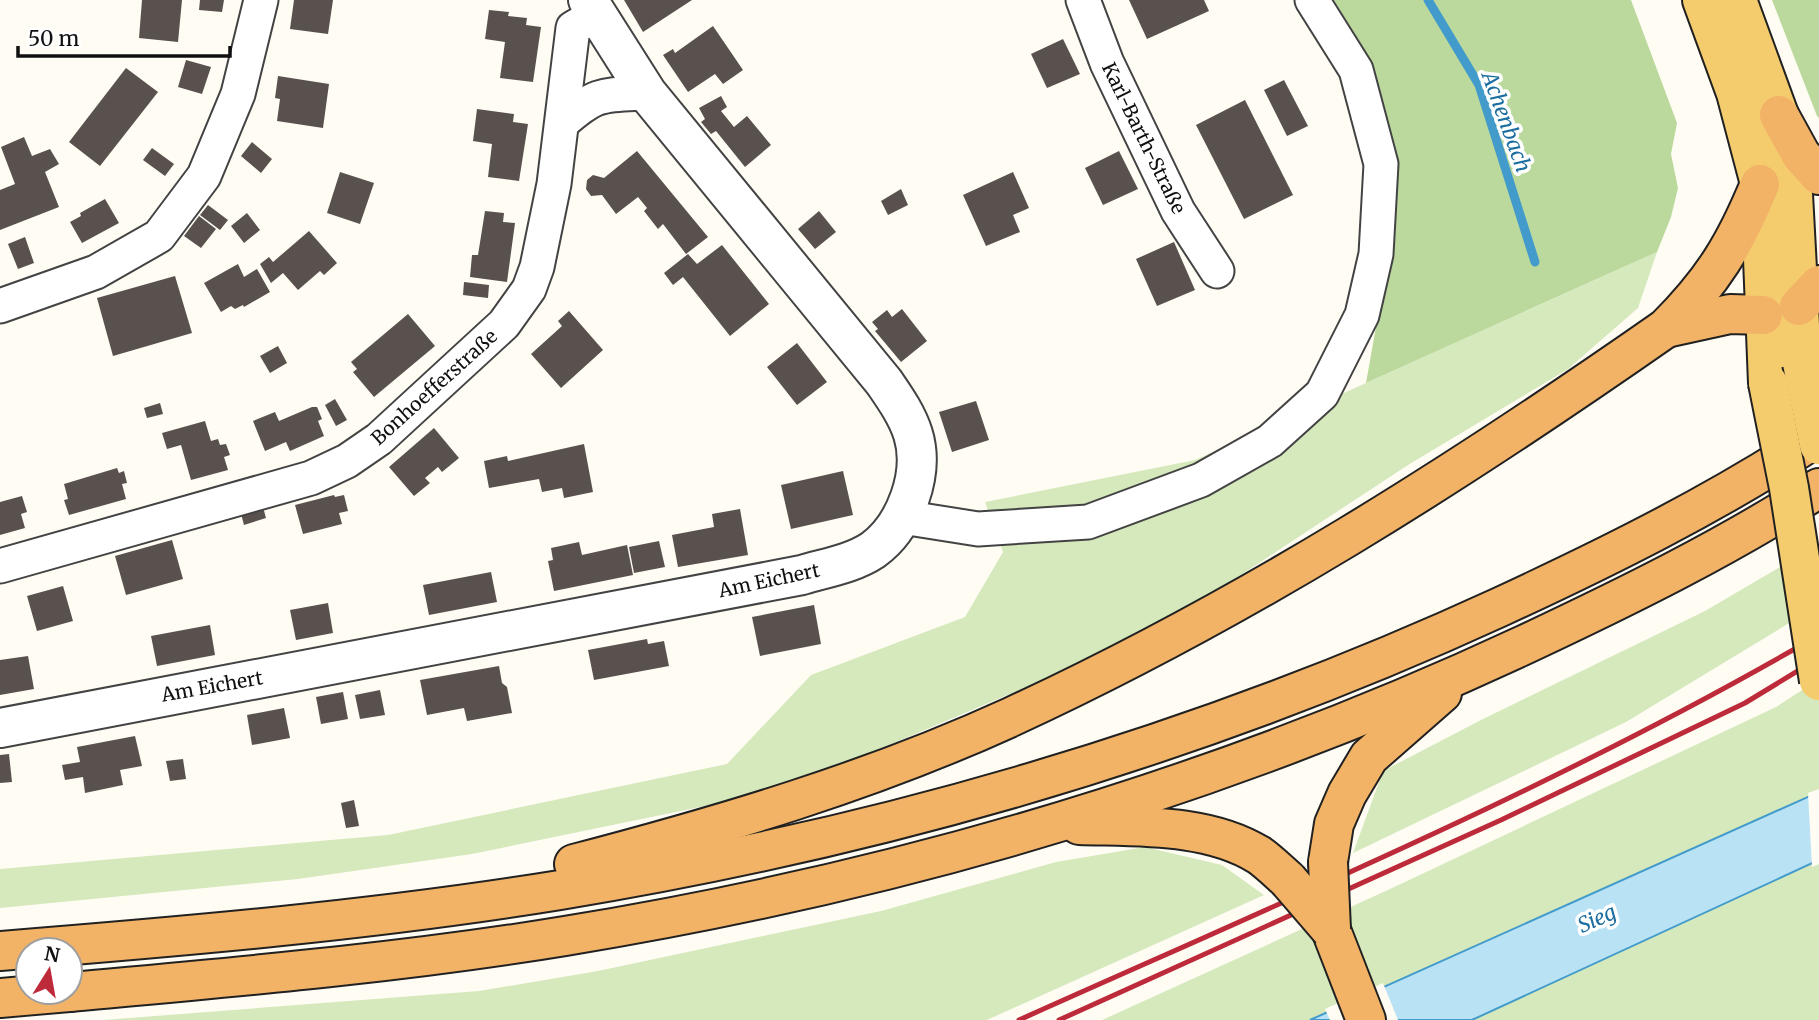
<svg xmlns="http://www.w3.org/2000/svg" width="1819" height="1020" viewBox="0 0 1819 1020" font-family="Merriweather,serif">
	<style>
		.green { fill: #d6e9bd }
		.forest { fill: #bbd99d }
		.water { fill: #b9e2f5; stroke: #429bca; stroke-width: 2 }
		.pier { fill: #fffcf4 }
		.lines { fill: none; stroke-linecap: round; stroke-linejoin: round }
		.stream { stroke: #429bca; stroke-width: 9 }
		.building { fill: #59514d }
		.minor-casing { stroke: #434343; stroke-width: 37 }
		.tertiary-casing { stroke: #434343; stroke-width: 42 }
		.primary-casing { stroke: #212121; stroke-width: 42 }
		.trunk-casing { stroke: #212121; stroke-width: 42 }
		.minor { stroke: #fff; stroke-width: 33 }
		.tertiary { stroke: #fff; stroke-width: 38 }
		.primary { stroke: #f4cc6e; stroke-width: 38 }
		.trunk { stroke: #f2b367; stroke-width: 38 }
		.rail { stroke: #bd2b3a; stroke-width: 5 }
		.primary-bridge-casing { stroke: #212121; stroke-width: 42; stroke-linecap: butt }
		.trunk-bridge-casing { stroke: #212121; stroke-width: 42; stroke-linecap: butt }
		.primary-bridge { stroke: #f4cc6e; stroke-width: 38 }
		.trunk-bridge { stroke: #f2b367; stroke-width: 38 }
		.labels { text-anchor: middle; stroke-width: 7; stroke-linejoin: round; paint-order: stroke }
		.street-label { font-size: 19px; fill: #101010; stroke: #fff }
		.water-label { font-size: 21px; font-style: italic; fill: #1c6da0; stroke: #fff }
	</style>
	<rect width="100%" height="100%" fill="#fffcf4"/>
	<g class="green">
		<path d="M1657,252l-19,56 -70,61 -160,96 -184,121 -124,70 -225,95 -141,49 -262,54 -174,25 -298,29v-39l388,-34 339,-71 84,-89 154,-58 38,-65 -18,-50 210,-42z"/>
		<path d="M1819,544v61l-193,117 -273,131 30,-82 98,-51 224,-109z"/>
		<path d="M1819,679v113l-509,228h-208l288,-131 386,-182z"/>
		<path d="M1145,847l77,18 42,30 -277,125h-884l376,-29 119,-20 283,-60 175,-49z"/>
		<path d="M1819,860v160h-347z"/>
	</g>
	<g class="forest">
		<path d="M1334,0h297l46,123 -6,31 7,34 -7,29 -14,35 -291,131 29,-163 -2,-68 -23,-90z"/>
		<path d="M1772,0h47v118l-2,-2z"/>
	</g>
	<path class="water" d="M1819,792v68l-347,160h-162z"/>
	<g class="pier">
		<path d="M1819,789v75l-7,3 -4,-74z"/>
		<path d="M1383,983l15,37h-68l-5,-11z"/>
	</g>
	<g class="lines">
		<path class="stream" d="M1428,0l51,85 56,177"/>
	</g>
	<g class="building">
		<path d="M142,0h40l-4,42 -39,-4z"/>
		<path d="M200,0h24l-2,12 -23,-2z"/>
		<path d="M294,0h39l-5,34 -38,-5z"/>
		<path d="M624,0h68l-49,32z"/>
		<path d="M1129,0h75l5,11 -62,28z"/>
		<path d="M489,10l20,2 -1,4 19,2 -1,7 15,2 -8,55 -33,-4 5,-36 -20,-3z"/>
		<path d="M713,26l30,44 -20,14 -8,-10 -27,18 -25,-37 10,-6 2,4z"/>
		<path d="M1063,39l17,35 -33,14 -16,-34z"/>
		<path d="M186,60l25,7 -9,27 -24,-7z"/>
		<path d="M126,68l32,24 -58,74 -31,-24z"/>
		<path d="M278,76l51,8 -6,44 -46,-7 3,-22 -5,-1z"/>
		<path d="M1284,80l24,46 -21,10 -23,-46z"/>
		<path d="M721,96l6,11 -6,4 13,16 13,-11 24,29 -26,22 -29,-36 -5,3 -10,-12 4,-3 -6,-11z"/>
		<path d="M1245,100l48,95 -49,24 -48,-94z"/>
		<path d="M477,109l37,5 -1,8 15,2 -9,57 -31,-4 4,-33 -19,-3z"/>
		<path d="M24,137l8,19 18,-7 9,15 -14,8 14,35 -59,23v-40l15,-6 -14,-37z"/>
		<path d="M252,142l20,17 -11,14 -20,-17z"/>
		<path d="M152,148l22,16 -9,12 -22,-16z"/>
		<path d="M637,151l71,86 -22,17 -23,-30 -5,5 -14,-18 3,-3 -9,-11 -22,17 -14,-19 -11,1 -5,-7 1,-9 6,-5 11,3z"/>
		<path d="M1119,151l19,38 -35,16 -18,-37z"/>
		<path d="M340,172l34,11 -14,41 -33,-11z"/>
		<path d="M1013,172l16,36 -16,7 7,17 -34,14 -23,-51z"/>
		<path d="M901,189l7,16 -20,10 -7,-14z"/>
		<path d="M105,199l14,24 -37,20 -12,-21 11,-6 -1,-3z"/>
		<path d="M208,205l20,15 -8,10 -20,-15z"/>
		<path d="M485,211l19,2 -1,9 12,1 -8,59 -37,-5 2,-22h6z"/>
		<path d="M819,211l17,21 -21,17 -17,-20z"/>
		<path d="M247,213l13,17 -16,13 -13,-17z"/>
		<path d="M199,216l17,13 -15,19 -17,-12z"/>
		<path d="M309,231l28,32 -13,12 -4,-4 -22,19 -15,-17 -12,10 -11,-19 9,-7 4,5z"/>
		<path d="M25,237l9,26 -16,6 -10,-25z"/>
		<path d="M1174,242l21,48 -38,16 -21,-47z"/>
		<path d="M722,245l47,59 -39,32 -47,-59 -10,8 -9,-12 24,-19 9,10z"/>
		<path d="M238,264l6,13 13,-8 13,23 -26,15 -1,-2 -8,4 -4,-3 -10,6 -17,-29z"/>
		<path d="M175,276l17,57 -79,23 -16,-58z"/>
		<path d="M464,282l25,3 -1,13 -25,-3z"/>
		<path d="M902,309l25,32 -26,21 -26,-31 3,-2 -6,-7 15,-12 5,7z"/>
		<path d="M569,311l34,39 -42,38 -30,-34 31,-28 -4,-5z"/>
		<path d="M408,314l27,32 -61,51 -21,-25 4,-3 -6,-7z"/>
		<path d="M797,343l30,39 -30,23 -30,-38z"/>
		<path d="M278,346l9,17 -17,10 -10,-17z"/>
		<path d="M335,399l12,21 -11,6 -11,-21z"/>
		<path d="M976,401l13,39 -37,12 -13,-40z"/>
		<path d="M160,403l3,11 -16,4 -3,-10z"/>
		<path d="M312,407h5l5,12 -4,2 6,15 -34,15 -4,-9 -21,9 -12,-30 22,-9 4,9z"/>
		<path d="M205,421l6,20 7,-2 2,6 6,-1 4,11 -6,2 4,13 -37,10 -10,-35 -14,4 -5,-16z"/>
		<path d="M434,428l25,30 -17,14 -4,-5 -13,11 5,5 -16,13 -25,-29z"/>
		<path d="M584,444l9,48 -29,6 -2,-10 -20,4 -3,-13 -50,9 -5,-27 23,-5 1,5z"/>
		<path d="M117,468l2,5 5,-2 3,12 -5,1 4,15 -57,16 -5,-15 4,-1 -4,-15z"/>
		<path d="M843,471l10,44 -62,14 -10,-44z"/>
		<path d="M334,495l1,2 9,-2 4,16 -9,2 3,11 -39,10 -8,-29z"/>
		<path d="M22,496l5,16 -6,2 4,14 -25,7v-33z"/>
		<path d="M263,507l3,11 -22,7 -3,-11z"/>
		<path d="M740,509l8,46 -70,12 -6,-32 42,-8 -2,-13z"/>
		<path d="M172,540l11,39 -57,16 -11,-39z"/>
		<path d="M659,541l6,26 -31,6 -5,-26z"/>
		<path d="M579,542l3,13 45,-10 6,30 -79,16 -6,-30 5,-1 -2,-12z"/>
		<path d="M491,572l6,30 -68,13 -6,-30z"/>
		<path d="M63,586l10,35 -36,10 -10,-35z"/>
		<path d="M328,603l5,30 -37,7 -6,-30z"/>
		<path d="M814,605l7,39 -61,12 -8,-39z"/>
		<path d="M210,625l5,30 -58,11 -6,-30z"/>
		<path d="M647,639l1,5 16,-3 5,25 -75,14 -6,-30z"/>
		<path d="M28,656l6,33 -34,6v-35z"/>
		<path d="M499,666l3,17 5,4 5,26 -45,8 -3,-13 -37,7 -7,-35z"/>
		<path d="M380,690l5,25 -25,4 -5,-24z"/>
		<path d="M343,692l5,27 -27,5 -5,-27z"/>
		<path d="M284,708l6,30 -38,7 -5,-30z"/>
		<path d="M135,736l7,30 -22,4 3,15 -38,8 -2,-16 -18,3 -3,-15 18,-3 -3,-15z"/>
		<path d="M9,754l3,28 -12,1v-28z"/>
		<path d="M183,759l3,20 -16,2 -4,-20z"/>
		<path d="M354,800l5,26 -13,2 -5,-25z"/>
	</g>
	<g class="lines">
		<defs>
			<g id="minor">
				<path d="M1083,0l24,63 71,148 39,60"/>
				<path d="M563,122c34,-30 40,-27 84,-29"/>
				<path d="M0,306l96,-34 63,-36 45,-60 34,-82 23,-94"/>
				<path d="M902,517l76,12 110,-7 113,-42 69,-39 52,-47 40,-79 14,-61 5,-90 -25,-94 -44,-70"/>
				<path d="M0,566l311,-88 36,-17 32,-22 125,-115 25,-35 8,-22 17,-83 19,-156 24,-14"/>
			</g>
			<path id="tertiary" d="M0,728l802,-153c23,-7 50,-11 71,-25 33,-24 52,-77 40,-116 -6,-19 -18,-36 -29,-52l-237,-289 -59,-93"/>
			<g id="primary">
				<path d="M1702,0l34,93 24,91 8,199"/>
				<path d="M1737,0l42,115 14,79 9,169"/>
			</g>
			<g id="trunk">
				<path d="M1779,115l22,40 18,20"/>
				<path d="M1799,306l20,-21"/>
				<path d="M1666,328l64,-14 33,1"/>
				<path d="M1079,825c58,2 128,-2 180,30 10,7 20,17 29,25"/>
				<path d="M1328,862l6,-38 13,-30 22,-37 73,-64"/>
				<path d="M574,864c149,-39 297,-83 437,-147 232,-107 446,-243 655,-389 47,-47 69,-83 94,-144"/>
				<path d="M1331,930l35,90"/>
				<path d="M0,951c187,-15 375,-31 560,-61 323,-53 642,-146 940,-283 106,-49 213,-102 311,-166"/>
				<path d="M70,992c165,-15 331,-29 495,-56 331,-54 657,-150 961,-292 100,-47 200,-96 293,-156"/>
				<path d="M0,998l69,-6"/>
			</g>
		</defs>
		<use href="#minor" class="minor-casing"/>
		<use href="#tertiary" class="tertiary-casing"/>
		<use href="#primary" class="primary-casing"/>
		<use href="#trunk" class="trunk-casing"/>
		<use href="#minor" class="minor"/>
		<use href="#tertiary" class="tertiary"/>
		<use href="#primary" class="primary"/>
		<use href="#trunk" class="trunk"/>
		<g class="rail">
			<path d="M1019,1020c270,-121 544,-236 800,-385"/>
			<path d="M1059,1020l442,-200 244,-117 74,-45"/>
		</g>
		<defs>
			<g id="primary-bridge">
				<path d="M1802,363l17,82"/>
				<path d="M1768,383l21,105 30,193"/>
			</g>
			<g id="trunk-bridge">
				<path d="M1328,862l3,68"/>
				<path d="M1288,880l43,50"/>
			</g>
		</defs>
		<use href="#primary-bridge" class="primary-bridge-casing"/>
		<use href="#trunk-bridge" class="trunk-bridge-casing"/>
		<use href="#primary-bridge" class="primary-bridge"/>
		<use href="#trunk-bridge" class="trunk-bridge"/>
	</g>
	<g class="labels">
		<g class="street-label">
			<text transform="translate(1144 138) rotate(64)" y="7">Karl-Barth-Straße</text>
			<text transform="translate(434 387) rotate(-42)" y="7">Bonhoefferstraße</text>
			<text transform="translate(769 580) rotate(-12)" y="7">Am Eichert</text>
			<text transform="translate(212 686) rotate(-10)" y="7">Am Eichert</text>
		</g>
		<g class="water-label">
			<text transform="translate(1506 122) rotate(70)" y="7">Achenbach</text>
			<text transform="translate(1597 919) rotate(-24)" y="7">Sieg</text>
		</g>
	</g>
	<g transform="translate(49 971) rotate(11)"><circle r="33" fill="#ffffff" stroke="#9f9f9f" stroke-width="2"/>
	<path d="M0-5L12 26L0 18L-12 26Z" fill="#bd2b3a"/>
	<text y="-10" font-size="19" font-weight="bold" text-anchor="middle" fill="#101010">N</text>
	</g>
	<path d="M18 46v10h212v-10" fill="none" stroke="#101010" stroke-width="3.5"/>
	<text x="28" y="46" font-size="21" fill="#101010" stroke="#ffffff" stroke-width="5" paint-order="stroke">50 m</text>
</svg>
